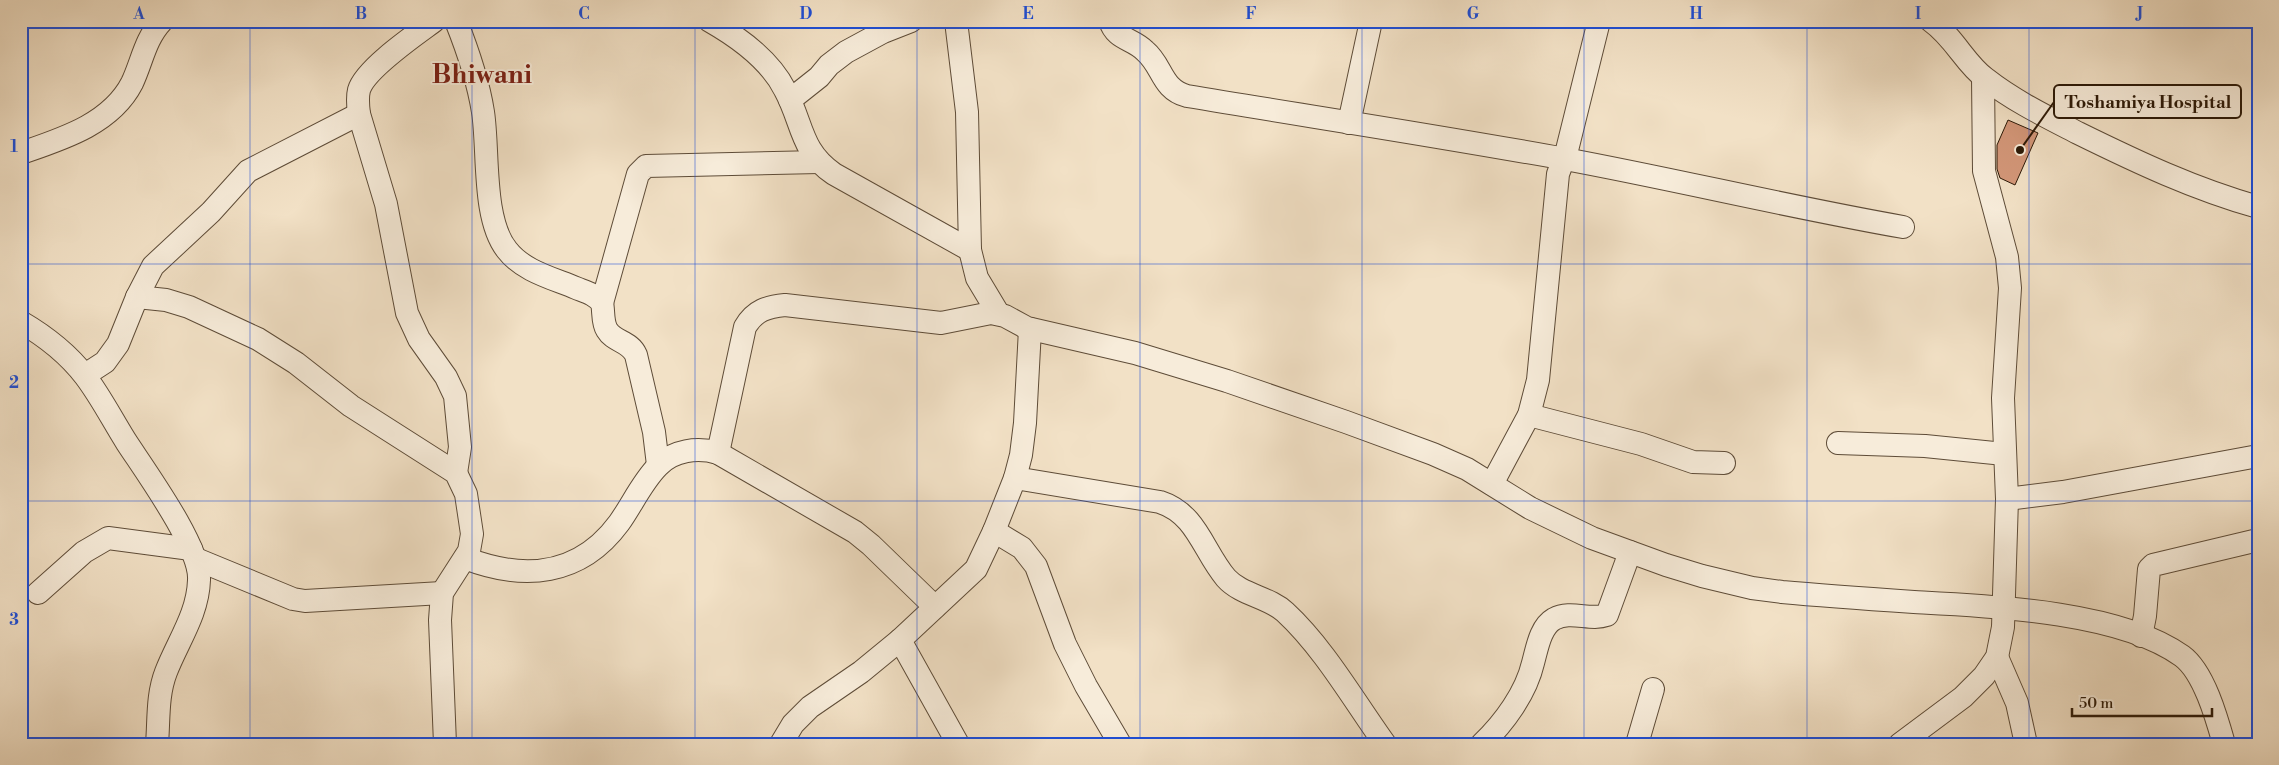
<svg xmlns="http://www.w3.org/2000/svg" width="2279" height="765" viewBox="0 0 2279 765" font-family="'Libre Bodoni',serif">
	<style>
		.building { fill: #d39779; stroke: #2d1a08 }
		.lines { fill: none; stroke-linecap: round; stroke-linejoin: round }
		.minor-casing { stroke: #5e4c38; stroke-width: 24 }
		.minor { stroke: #f7ecda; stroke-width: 22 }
		.grid { fill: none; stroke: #1d4ed8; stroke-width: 1; stroke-opacity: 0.55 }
		.labels { text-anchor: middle; stroke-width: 4; stroke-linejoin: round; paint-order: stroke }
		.town-label { font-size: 26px; font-weight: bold; fill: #7a1f14; stroke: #f7ecda }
		.leader { fill: none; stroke: #2d1a08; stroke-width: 2 }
		.callout-dot { fill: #2d1a08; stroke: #f7ecda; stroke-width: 2 }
		.callout { fill: #f7ecda; stroke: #2d1a08; stroke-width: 2 }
		.callout-label { font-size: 18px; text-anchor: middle; font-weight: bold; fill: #2d1a08 }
		.neatline { fill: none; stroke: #1d4ed8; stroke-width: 2 }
		.grid-label { font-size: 16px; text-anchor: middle; font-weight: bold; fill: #1d4ed8 }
	</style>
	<rect width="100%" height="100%" fill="#f2e1c6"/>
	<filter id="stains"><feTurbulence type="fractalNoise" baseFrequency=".004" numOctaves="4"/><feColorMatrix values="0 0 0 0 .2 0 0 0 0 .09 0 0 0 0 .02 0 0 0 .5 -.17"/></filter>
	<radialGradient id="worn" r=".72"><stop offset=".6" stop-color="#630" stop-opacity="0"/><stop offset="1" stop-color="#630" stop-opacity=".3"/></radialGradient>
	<path class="building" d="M2008,120l30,13 -23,52 -15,-7 -3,-9v-24z"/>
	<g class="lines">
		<defs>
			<g id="minor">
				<path d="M434,21c-19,14 -69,48 -75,69 -2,8 -1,16 0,24l27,90 21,109 12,26 27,38 9,19 5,51 -4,26"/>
				<path d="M456,21c12,30 22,59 27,91 6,39 -1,107 24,138 16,21 45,28 69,38 10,4 19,6 26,15 2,8 0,19 5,27 7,12 23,11 29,25l18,77 4,33"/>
				<path d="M710,21c28,16 60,39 75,69 18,33 15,61 49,84l136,76"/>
				<path d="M956,21l11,91 3,138 7,28 21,35"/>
				<path d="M1110,21c6,19 22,17 35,30 18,15 16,38 42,45 126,21 252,40 378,63 113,21 224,48 338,68"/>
				<path d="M1931,21c24,17 34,43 55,58 28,22 61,38 92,54 59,29 116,56 180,74"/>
				<path d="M790,100l29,-23 10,-12 17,-13 37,-20 28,-11"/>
				<path d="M1349,123l22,-102"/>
				<path d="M21,153c41,-14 90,-29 111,-70 10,-21 13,-44 30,-62"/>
				<path d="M137,297l29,3 23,7 69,32 38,24 55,43 105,67 10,21 6,40 -3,17 -27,42 -2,27 5,124"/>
				<path d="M602,303l36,-129 8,-8 173,-4"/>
				<path d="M21,322c24,14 47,32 64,54 16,21 28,45 42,67 19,29 74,105 72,137 -1,34 -21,61 -33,92 -9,23 -7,48 -9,72"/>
				<path d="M85,375l20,-13 13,-18 19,-47 16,-31 58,-54 37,-41 111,-57"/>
				<path d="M1529,415l112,29 52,18 31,1"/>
				<path d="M1838,443l87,3 79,8"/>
				<path d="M718,453l27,-126c10,-17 22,-20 40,-22l156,18 50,-10 14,3 22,12 108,25 92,28 119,41 87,32 34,15 63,39 62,30 74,27 36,11 50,12 30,4c44,4 88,7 132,10 76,4 206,9 268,54 22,16 35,63 42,88"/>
				<path d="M1015,478l145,24c37,12 43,49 66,76 15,17 43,19 59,34 39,36 69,89 100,132"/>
				<path d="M1492,484l37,-69 9,-35 20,-206 9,-24 32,-129"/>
				<path d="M2007,499l56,-7 195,-36"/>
				<path d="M994,531l28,17 14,18 29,78 21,42 34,58"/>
				<path d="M465,558c59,23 115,18 154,-35 13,-18 23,-41 39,-57 15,-16 40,-19 60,-13l137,79 16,13 64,62"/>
				<path d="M196,559l97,40 12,2 137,-8"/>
				<path d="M38,593l46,-41 24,-14 83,11"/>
				<path d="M2141,636l4,-20 4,-47 4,-4 105,-25"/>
				<path d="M900,640l58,104"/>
				<path d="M1997,657l20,46 9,41"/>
				<path d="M781,744l12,-20 17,-17 51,-35 39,-32 76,-71 18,-38 21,-53 6,-23 4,-32 5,-94"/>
				<path d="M1482,744c22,-21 44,-51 51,-81 4,-14 7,-36 21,-44 17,-9 36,2 53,-4l23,-63"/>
				<path d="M1637,744l16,-55"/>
				<path d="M1900,744l63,-47 21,-21 13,-19 6,-30 4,-128 -4,-101 7,-110 -3,-31 -23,-86 -1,-93"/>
			</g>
		</defs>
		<use href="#minor" class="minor-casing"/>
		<use href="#minor" class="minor"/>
	</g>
	<path class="grid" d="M250,21v723M472,21v723M695,21v723M917,21v723M1140,21v723M1362,21v723M1584,21v723M1807,21v723M2029,21v723M21,264h2237M21,501h2237"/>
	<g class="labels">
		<g class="town-label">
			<text x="482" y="83">Bhiwani</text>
		</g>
	</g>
	<path class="leader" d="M2020 150L2054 102"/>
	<circle class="callout-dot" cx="2020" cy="150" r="5"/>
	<rect class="callout" x="2054" y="85" width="187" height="33" rx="5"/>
	<g class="callout-label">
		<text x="2148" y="108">Toshamiya Hospital</text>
	</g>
	<rect width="2279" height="765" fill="none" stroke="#f2e1c6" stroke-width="55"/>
	<path d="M2072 708v8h140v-8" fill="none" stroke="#2d1a08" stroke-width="2.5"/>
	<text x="2079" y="708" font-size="15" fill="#2d1a08" stroke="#f7ecda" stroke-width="4" paint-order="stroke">50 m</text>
	<rect x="28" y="28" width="2224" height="710" class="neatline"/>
	<g class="grid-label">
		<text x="139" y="19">A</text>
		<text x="361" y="19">B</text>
		<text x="584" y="19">C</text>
		<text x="806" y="19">D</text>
		<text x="1028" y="19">E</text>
		<text x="1251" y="19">F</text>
		<text x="1473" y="19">G</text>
		<text x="1696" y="19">H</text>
		<text x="1918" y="19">I</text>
		<text x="2140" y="19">J</text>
		<text x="14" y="152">1</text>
		<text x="14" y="388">2</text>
		<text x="14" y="625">3</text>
	</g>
	<rect width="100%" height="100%" filter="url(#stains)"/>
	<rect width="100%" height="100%" fill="url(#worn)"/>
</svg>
